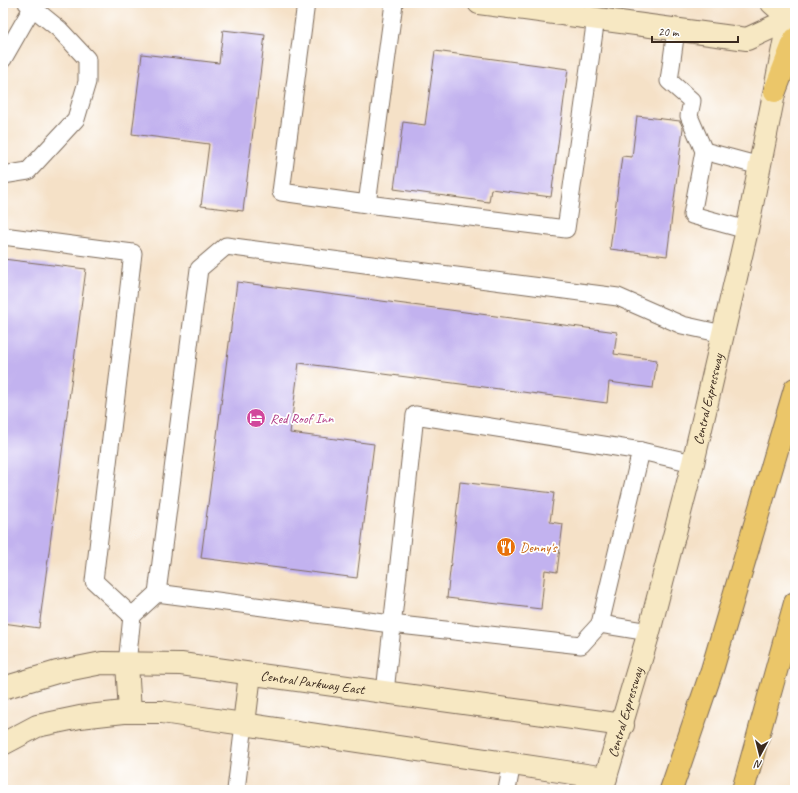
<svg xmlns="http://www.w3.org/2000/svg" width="798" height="793" viewBox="0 0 798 793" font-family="Caveat,sans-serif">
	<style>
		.building { fill: #c2b2ef }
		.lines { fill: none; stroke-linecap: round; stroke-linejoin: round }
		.lane-casing { stroke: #7c6a59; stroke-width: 19 }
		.secondary-casing { stroke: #7c6a59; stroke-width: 24 }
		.highway-casing { stroke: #7c6a59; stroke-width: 24 }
		.lane { stroke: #fff; stroke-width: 17 }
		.secondary { stroke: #f7e8c3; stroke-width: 22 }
		.highway { stroke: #ebc669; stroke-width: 22 }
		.labels { text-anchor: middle; stroke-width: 3.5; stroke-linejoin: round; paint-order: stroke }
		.street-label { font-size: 14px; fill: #3b2a1e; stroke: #fff }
		.hotel-label { font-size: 14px; fill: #b23c85; stroke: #fff; text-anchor: start }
		.food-label { font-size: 14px; fill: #c56008; stroke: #fff; text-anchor: start }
	</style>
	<rect width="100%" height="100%" fill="#fff"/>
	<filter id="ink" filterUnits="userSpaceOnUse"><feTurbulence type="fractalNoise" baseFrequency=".025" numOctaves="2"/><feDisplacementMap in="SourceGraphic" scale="8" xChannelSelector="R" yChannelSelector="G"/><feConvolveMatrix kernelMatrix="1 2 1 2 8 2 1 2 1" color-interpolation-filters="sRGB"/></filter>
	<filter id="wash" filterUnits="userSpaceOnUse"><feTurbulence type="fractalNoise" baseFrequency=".012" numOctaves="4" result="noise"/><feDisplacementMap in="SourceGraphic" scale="16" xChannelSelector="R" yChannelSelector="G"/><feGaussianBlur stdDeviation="0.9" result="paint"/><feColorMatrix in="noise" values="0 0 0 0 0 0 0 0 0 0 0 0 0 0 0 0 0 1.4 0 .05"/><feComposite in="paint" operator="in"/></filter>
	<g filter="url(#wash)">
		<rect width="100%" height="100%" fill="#f5e1c7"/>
		<g id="blocks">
			<g class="building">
				<path d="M223,30l42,5 -22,176 -42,-5 8,-62 -77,-10 10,-80 77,9z"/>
				<path d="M435,51l133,18 -17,128 -60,-8 -2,13 -95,-13 9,-67 22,3z"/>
				<path d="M637,116l43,5 3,7 -16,128 -57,-7 12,-93 10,1z"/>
				<path d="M3,259l83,10 -47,359 -36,-5z"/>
				<path d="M237,282l380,50 -3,22 43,6 -4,28 -44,-6 -2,21 -308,-40 -9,70 84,11 -17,134 -156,-20z"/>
				<path d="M460,482l94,11 -4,29 13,2 -6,48 -12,-2 -4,39 -94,-11z"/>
			</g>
		</g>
	</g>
	<g filter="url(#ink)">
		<use href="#blocks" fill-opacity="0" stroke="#7c6a59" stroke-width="1"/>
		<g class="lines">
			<defs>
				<g id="lane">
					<path d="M306,3l-25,189 86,12 27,-201"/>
					<path d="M676,30l-7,51 23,20 -3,15 15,35"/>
					<path d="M3,59l32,-56"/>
					<path d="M3,175l25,-4 48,-52 11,-37v-23l-28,-30 -32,-26"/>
					<path d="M367,204l199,25 30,-211"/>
					<path d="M747,230l-55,-15 12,-64 56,15"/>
					<path d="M3,236l130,17 -39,328 38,35 -5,48"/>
					<path d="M641,451l52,12"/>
					<path d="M157,593l42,-324 27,-23 392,51 64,28 41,9"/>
					<path d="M132,616l25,-23 234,31 190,21 19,-21 49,8"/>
					<path d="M385,692l30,-277 226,36 -41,173"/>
					<path d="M236,790l8,-66"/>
					<path d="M507,790l5,-27"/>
				</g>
				<g id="secondary">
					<path d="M479,3l268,36 43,-20 -18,-16"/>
					<path d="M127,664l3,47"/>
					<path id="s1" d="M3,688l54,-16 45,-9 79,1 442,61"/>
					<path d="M244,724l6,-50"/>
					<path d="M3,744l34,-18 43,-9 44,-5h38l444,66"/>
					<path id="s2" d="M602,790l47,-158 44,-169 54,-233 45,-227"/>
				</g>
				<g id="highway">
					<path d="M775,91l20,-52"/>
					<path d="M671,790l41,-120 83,-281"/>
					<path d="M743,790l52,-187"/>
				</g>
			</defs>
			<use href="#lane" class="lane-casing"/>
			<use href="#secondary" class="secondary-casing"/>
			<use href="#highway" class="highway-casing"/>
			<use href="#lane" class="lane"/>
			<use href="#secondary" class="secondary"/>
			<use href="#highway" class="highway"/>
		</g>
	</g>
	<defs>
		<symbol id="hotel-disc" viewBox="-11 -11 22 22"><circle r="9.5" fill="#d1479c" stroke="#fff"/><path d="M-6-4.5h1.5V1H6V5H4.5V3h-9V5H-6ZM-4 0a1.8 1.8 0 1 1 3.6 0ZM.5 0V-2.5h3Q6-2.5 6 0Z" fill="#fff"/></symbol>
		<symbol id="restaurant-disc" viewBox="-11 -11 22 22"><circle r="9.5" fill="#e8710a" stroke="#fff"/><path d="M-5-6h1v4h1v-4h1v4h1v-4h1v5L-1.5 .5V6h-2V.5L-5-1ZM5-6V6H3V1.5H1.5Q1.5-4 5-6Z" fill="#fff"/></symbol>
	</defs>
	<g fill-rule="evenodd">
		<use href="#hotel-disc" x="245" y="407" width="22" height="22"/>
		<use href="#restaurant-disc" x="495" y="536" width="22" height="22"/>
	</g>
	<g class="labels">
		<g class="street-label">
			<text dy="5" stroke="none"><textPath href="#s2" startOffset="405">Central Expressway</textPath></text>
			<text dy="5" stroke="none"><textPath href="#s1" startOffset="314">Central Parkway East</textPath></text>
			<text dy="5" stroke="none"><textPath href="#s2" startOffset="81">Central Expressway</textPath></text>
		</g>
		<g class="hotel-label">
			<text x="270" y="423">Red Roof Inn</text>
		</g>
		<g class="food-label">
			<text x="520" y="552">Denny's</text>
		</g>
	</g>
	<rect width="798" height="793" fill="none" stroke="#fff" stroke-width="16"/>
	<g transform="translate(760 755) rotate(187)" stroke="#ffffff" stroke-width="3" paint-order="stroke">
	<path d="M0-3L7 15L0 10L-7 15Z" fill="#3b2a1e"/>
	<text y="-6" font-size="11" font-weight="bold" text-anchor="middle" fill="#3b2a1e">N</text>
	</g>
	<path d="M652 36v6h86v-6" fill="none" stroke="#3b2a1e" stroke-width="2"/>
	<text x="658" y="36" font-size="12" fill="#3b2a1e" stroke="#ffffff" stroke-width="3" paint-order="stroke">20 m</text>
</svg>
